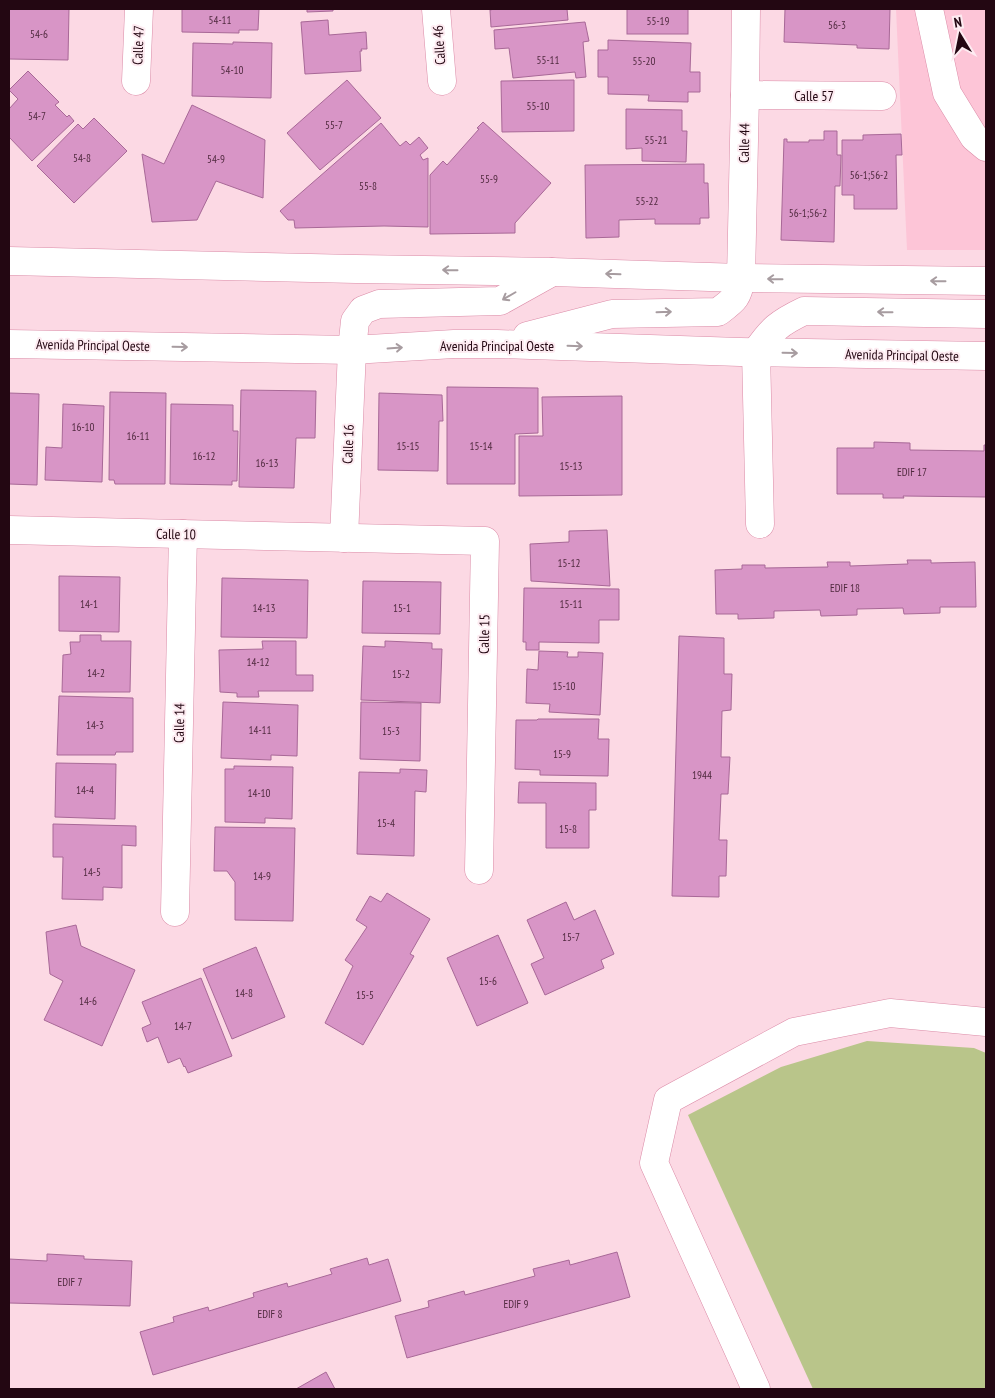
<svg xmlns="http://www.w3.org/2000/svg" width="995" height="1398" viewBox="0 0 995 1398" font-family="'PT Sans Narrow',sans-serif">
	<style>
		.built { fill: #fdc5d7 }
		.green { fill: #b9c58a }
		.building { fill: #d895c6; stroke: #a86897 }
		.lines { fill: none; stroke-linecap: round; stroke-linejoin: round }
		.minor-casing { stroke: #db8ba7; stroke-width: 29 }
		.major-casing { stroke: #db8ba7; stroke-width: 29 }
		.minor { stroke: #fff; stroke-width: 28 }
		.major { stroke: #fff; stroke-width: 28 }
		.oneway { stroke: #a79ca0 }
		.labels { text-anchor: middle; stroke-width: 4; stroke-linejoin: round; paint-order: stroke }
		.number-label { font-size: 11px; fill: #502a3f }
		.street-label { font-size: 14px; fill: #230712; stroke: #fdebf1 }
	</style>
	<rect width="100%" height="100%" fill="#fcd9e4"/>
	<path class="built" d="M896,9h90v241h-79z"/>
	<path class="green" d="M867,1041l107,7 12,5v336h-173l-125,-274 93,-48z"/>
	<g class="building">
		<path d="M9,9h60l-1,51 -59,-1z"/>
		<path d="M182,9h77l-1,21h-19v3l-57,-1z"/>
		<path d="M307,9h26v2l-26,1z"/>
		<path d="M495,9h72l1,11 -77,7 -1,-17z"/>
		<rect x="627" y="9" width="61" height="25"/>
		<path d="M785,9h105l-1,40 -32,-1v-3l-73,-3z"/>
		<path d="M328,20l1,15 37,-3 1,17h-6l1,2h-2l1,20 -56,3 -4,-52z"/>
		<path d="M585,22l4,19 -6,1 3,35 -10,1 -1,-6 -62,6 -4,-30 -14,1 -1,-19z"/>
		<path d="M608,40l83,3 -1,29h10v20h-12v10l-40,-1 1,-6 -41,-1v-17h-10v-27h10z"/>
		<path d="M233,42l39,1 -1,55 -79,-2 1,-53 40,1z"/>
		<path d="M28,71l31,31 -4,3 12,12 2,-2 5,6 -42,40 -23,-24v-28l9,-10 -9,-9z"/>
		<path d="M347,80l34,38 -61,52 -33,-37z"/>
		<path d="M574,80v51l-72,1 -1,-51z"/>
		<path d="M192,105l73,35 -2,58 -47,-17 -19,39 -45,2 -10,-68 22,10z"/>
		<path d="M626,109l56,1v21h5l-1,31 -44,-1v-13l-16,1z"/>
		<path d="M94,118l33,33 -53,52 -37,-37 41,-42 5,5z"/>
		<path d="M483,122l68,61 -36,40v10l-85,1v-59l13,-14 4,4 32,-36 -2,-1z"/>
		<path d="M381,123l19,23 6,-5 4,4 9,-8 9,11 -8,7 3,5 5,-2v69l-44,-1 -89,2 -1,-8h-6l-8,-9z"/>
		<path d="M824,131h13v24h4l-1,31h-5l-1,56 -53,-2 3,-101h3v3h22v-2h15z"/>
		<path d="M901,134l1,21h-6l1,54h-43v-14h-12v-55h21v-5z"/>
		<path d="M704,164v19h4l1,35h-9v6h-45v-5l-36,1v17l-33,1 -1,-73z"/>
		<path d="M447,387l91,1v45l-23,1v50h-68z"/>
		<path d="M241,390l75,1 -1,47h-19l-2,50 -55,-1z"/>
		<path d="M110,392l56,1 -1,91h-50l-1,-4h-5z"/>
		<path d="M9,393l30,1 -2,91 -28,-1z"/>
		<path d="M379,393l63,2 1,26h-4l-1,50 -60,-1z"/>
		<path d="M622,396v99l-103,1v-60h24l-1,-39z"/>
		<path d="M63,404l41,2 -2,76 -57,-2 1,-33 16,1z"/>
		<path d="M171,404l62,1v26h5l-1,50h-5v4l-62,-1z"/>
		<path d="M874,442l36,1v7l74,1v-6h2v52l-83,-1 1,2h-21v-4h-46v-46h37z"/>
		<path d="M607,530l3,56 -79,-5 -1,-37 39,-2v-11z"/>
		<path d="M907,560h24v3l44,-1 1,45h-36v6l-36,1 -1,-6 -46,1v6l-36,1 -1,-6 -46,1v7l-36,1v-5h-22l-1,-44 27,-1v-4h23v3l63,-1 -1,-5h23v4l58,-2z"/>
		<path d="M59,576l61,1 -1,55 -60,-1z"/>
		<path d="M222,578l86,2 -1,58 -86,-1z"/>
		<path d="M363,581l78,1 -1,52 -78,-1z"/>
		<path d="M524,588l95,1v31h-20v23l-60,-1v8h-13v-8h-3z"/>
		<path d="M80,635h21v6h30l-1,51h-68l1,-37 8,-1 -1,-12h10z"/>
		<path d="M679,636l45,2v36h8l-1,36 -9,1 -1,46h9l-2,37h-7l-2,46h8l-1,36h-7v21l-47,-1z"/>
		<path d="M262,641h34v34h17v16h-55l1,6h-22v-4l-17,-1 -1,-42 44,-1z"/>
		<path d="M385,641l47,2v6h10l-2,54 -79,-3 2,-54 22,1z"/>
		<path d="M539,651l29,1 -1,5h11v-5l25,1 -3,62 -51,-3 1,-8 -24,-1 1,-34 11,1z"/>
		<path d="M59,696l74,2v54h-17l-1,3h-58z"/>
		<path d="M223,702l75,3 -1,51 -26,-1v5l-50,-2z"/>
		<path d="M361,702l60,1 -1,58 -60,-2z"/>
		<path d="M538,719h61l-1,20h11l-1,37 -68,-1v-5l-25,-1 1,-49h21z"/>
		<path d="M56,763l60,1 -1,55 -60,-2z"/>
		<path d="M234,766l59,1 -1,52 -27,-1v5l-40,-1v-53h9z"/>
		<path d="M400,769l27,1 -1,22 -11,-1 -1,65 -57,-2 2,-82 41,1z"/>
		<path d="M519,782l77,1v27h-7v38h-43v-45h-28z"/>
		<path d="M53,824l83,2v20l-14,-1v43l-19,-1v13l-41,-1 1,-42h-10z"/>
		<path d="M215,827l80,1 -2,93 -58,-1v-38l-8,-11h-13z"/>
		<path d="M387,893l43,26 -20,35 4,2 -51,89 -38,-22 28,-57 -8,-6 22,-33 -11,-7 14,-24 11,6z"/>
		<path d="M566,902l8,18 21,-10 19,44 -13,6 3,8 -59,27 -14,-31 13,-6 -17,-38z"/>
		<path d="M76,925l5,21 54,24 -33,76 -58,-26 19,-39 -13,-7 -4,-42z"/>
		<path d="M498,935l30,68 -51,23 -30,-68z"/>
		<path d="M256,947l29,70 -53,22 -29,-70z"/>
		<path d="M201,978l31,78 -44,17 -3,-7 -1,1 -4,-9 -12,5 -10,-26 -11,5 -5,-14 9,-4 -9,-22z"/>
		<path d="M617,1252l13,45 -223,61 -12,-42 34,-9 -1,-6 36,-10 1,4 70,-19 -2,-7 36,-9 1,5z"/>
		<path d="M47,1254l37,2v3l48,2 -2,45 -121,-3v-44l38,2z"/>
		<path d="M367,1258l2,7 19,-6 13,42 -248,74 -13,-43 34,-10 -1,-5 35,-10 1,4 45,-14 -1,-4 34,-10 1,4 44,-13 -2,-5z"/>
		<path d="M326,1372l9,17h-39z"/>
	</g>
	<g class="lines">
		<defs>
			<g id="minor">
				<path d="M436,9l6,72"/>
				<path d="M929,9l18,84 27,44 12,10"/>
				<path d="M136,81l3,-72"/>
				<path d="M745,95l137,1"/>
				<path d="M741,278l4,-183 1,-86"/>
				<path d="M756,352l4,172"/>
				<path d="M9,530l476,11 -6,329"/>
				<path d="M344,538l8,-188"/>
				<path d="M175,912l8,-378"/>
				<path d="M756,1389l-102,-226 14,-63 126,-68 96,-19 96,9"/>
			</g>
			<g id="major">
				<path d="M9,261l347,8 196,3 189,6 245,3"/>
				<path d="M527,336l85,-22 106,-2c16,-12 20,-14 23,-34"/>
				<path d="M9,344l343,6 102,-6h43l243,8 246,4"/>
				<path d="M352,350l3,-29 8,-11 16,-6 121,-3 52,-29"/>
				<path d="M756,352c16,-23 23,-29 48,-41l182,3"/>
			</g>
		</defs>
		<use href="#minor" class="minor-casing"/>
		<use href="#major" class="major-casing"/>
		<use href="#minor" class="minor"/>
		<use href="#major" class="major"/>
	</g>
	<defs><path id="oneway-shaft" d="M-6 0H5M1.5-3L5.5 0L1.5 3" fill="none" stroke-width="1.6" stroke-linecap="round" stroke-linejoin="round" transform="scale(1.25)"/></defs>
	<g class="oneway">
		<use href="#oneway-shaft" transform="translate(450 270) rotate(-179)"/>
		<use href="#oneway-shaft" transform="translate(613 274) rotate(-178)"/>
		<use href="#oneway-shaft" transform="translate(775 279) rotate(-179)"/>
		<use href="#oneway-shaft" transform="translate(938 281) rotate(-179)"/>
		<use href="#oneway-shaft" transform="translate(509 296) rotate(150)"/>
		<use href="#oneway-shaft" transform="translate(664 312) rotate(-2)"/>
		<use href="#oneway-shaft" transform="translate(885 312) rotate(-179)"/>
		<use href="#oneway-shaft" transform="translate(575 346) rotate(2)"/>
		<use href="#oneway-shaft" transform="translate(180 347) rotate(1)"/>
		<use href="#oneway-shaft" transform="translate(395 348) rotate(-4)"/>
		<use href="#oneway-shaft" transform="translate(790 353) rotate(1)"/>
	</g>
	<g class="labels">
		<g class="number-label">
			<text x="220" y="24">54-11</text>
			<text x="658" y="25">55-19</text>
			<text x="837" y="29">56-3</text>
			<text x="39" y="38">54-6</text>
			<text x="548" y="64">55-11</text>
			<text x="644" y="65">55-20</text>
			<text x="232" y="74">54-10</text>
			<text x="538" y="110">55-10</text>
			<text x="37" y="120">54-7</text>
			<text x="334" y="129">55-7</text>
			<text x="656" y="144">55-21</text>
			<text x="82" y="162">54-8</text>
			<text x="216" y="163">54-9</text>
			<text x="869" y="179">56-1;56-2</text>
			<text x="489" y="183">55-9</text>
			<text x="368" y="190">55-8</text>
			<text x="647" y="205">55-22</text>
			<text x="808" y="217">56-1;56-2</text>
			<text x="83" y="431">16-10</text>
			<text x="138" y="440">16-11</text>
			<text x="408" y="450">15-15</text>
			<text x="481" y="450">15-14</text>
			<text x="204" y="460">16-12</text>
			<text x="267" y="467">16-13</text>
			<text x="571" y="470">15-13</text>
			<text x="912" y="476">EDIF 17</text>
			<text x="569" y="567">15-12</text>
			<text x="845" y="592">EDIF 18</text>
			<text x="89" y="608">14-1</text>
			<text x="571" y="608">15-11</text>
			<text x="264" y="612">14-13</text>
			<text x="402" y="612">15-1</text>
			<text x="258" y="666">14-12</text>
			<text x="96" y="677">14-2</text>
			<text x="401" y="678">15-2</text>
			<text x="564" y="690">15-10</text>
			<text x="95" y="729">14-3</text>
			<text x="260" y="734">14-11</text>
			<text x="391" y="735">15-3</text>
			<text x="562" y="758">15-9</text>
			<text x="702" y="779">1944</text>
			<text x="85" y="794">14-4</text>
			<text x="259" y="797">14-10</text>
			<text x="386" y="827">15-4</text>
			<text x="568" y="833">15-8</text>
			<text x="92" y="876">14-5</text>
			<text x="262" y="880">14-9</text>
			<text x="571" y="941">15-7</text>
			<text x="488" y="985">15-6</text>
			<text x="244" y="997">14-8</text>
			<text x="365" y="999">15-5</text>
			<text x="88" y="1005">14-6</text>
			<text x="183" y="1030">14-7</text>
			<text x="70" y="1286">EDIF 7</text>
			<text x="516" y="1308">EDIF 9</text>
			<text x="270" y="1318">EDIF 8</text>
		</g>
		<g class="street-label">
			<text transform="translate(138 45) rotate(-88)" y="5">Calle 47</text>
			<text transform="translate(439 45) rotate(-94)" y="5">Calle 46</text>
			<text x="814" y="101">Calle 57</text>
			<text transform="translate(744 143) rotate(-89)" y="5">Calle 44</text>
			<text transform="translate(93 345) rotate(1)" y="5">Avenida Principal Oeste</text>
			<text x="497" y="351">Avenida Principal Oeste</text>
			<text transform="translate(902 355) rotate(1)" y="5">Avenida Principal Oeste</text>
			<text transform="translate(348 444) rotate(-88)" y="5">Calle 16</text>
			<text transform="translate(176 534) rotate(1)" y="5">Calle 10</text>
			<text transform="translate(484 634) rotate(-89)" y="5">Calle 15</text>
			<text transform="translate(179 723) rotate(-89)" y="5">Calle 14</text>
		</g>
	</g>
	<rect width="995" height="1398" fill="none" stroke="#230712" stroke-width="20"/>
	<g transform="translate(960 35) rotate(350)" stroke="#fdebf1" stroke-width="4" paint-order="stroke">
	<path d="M0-4L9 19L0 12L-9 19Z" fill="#230712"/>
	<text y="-8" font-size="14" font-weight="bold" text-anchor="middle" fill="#230712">N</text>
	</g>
</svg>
